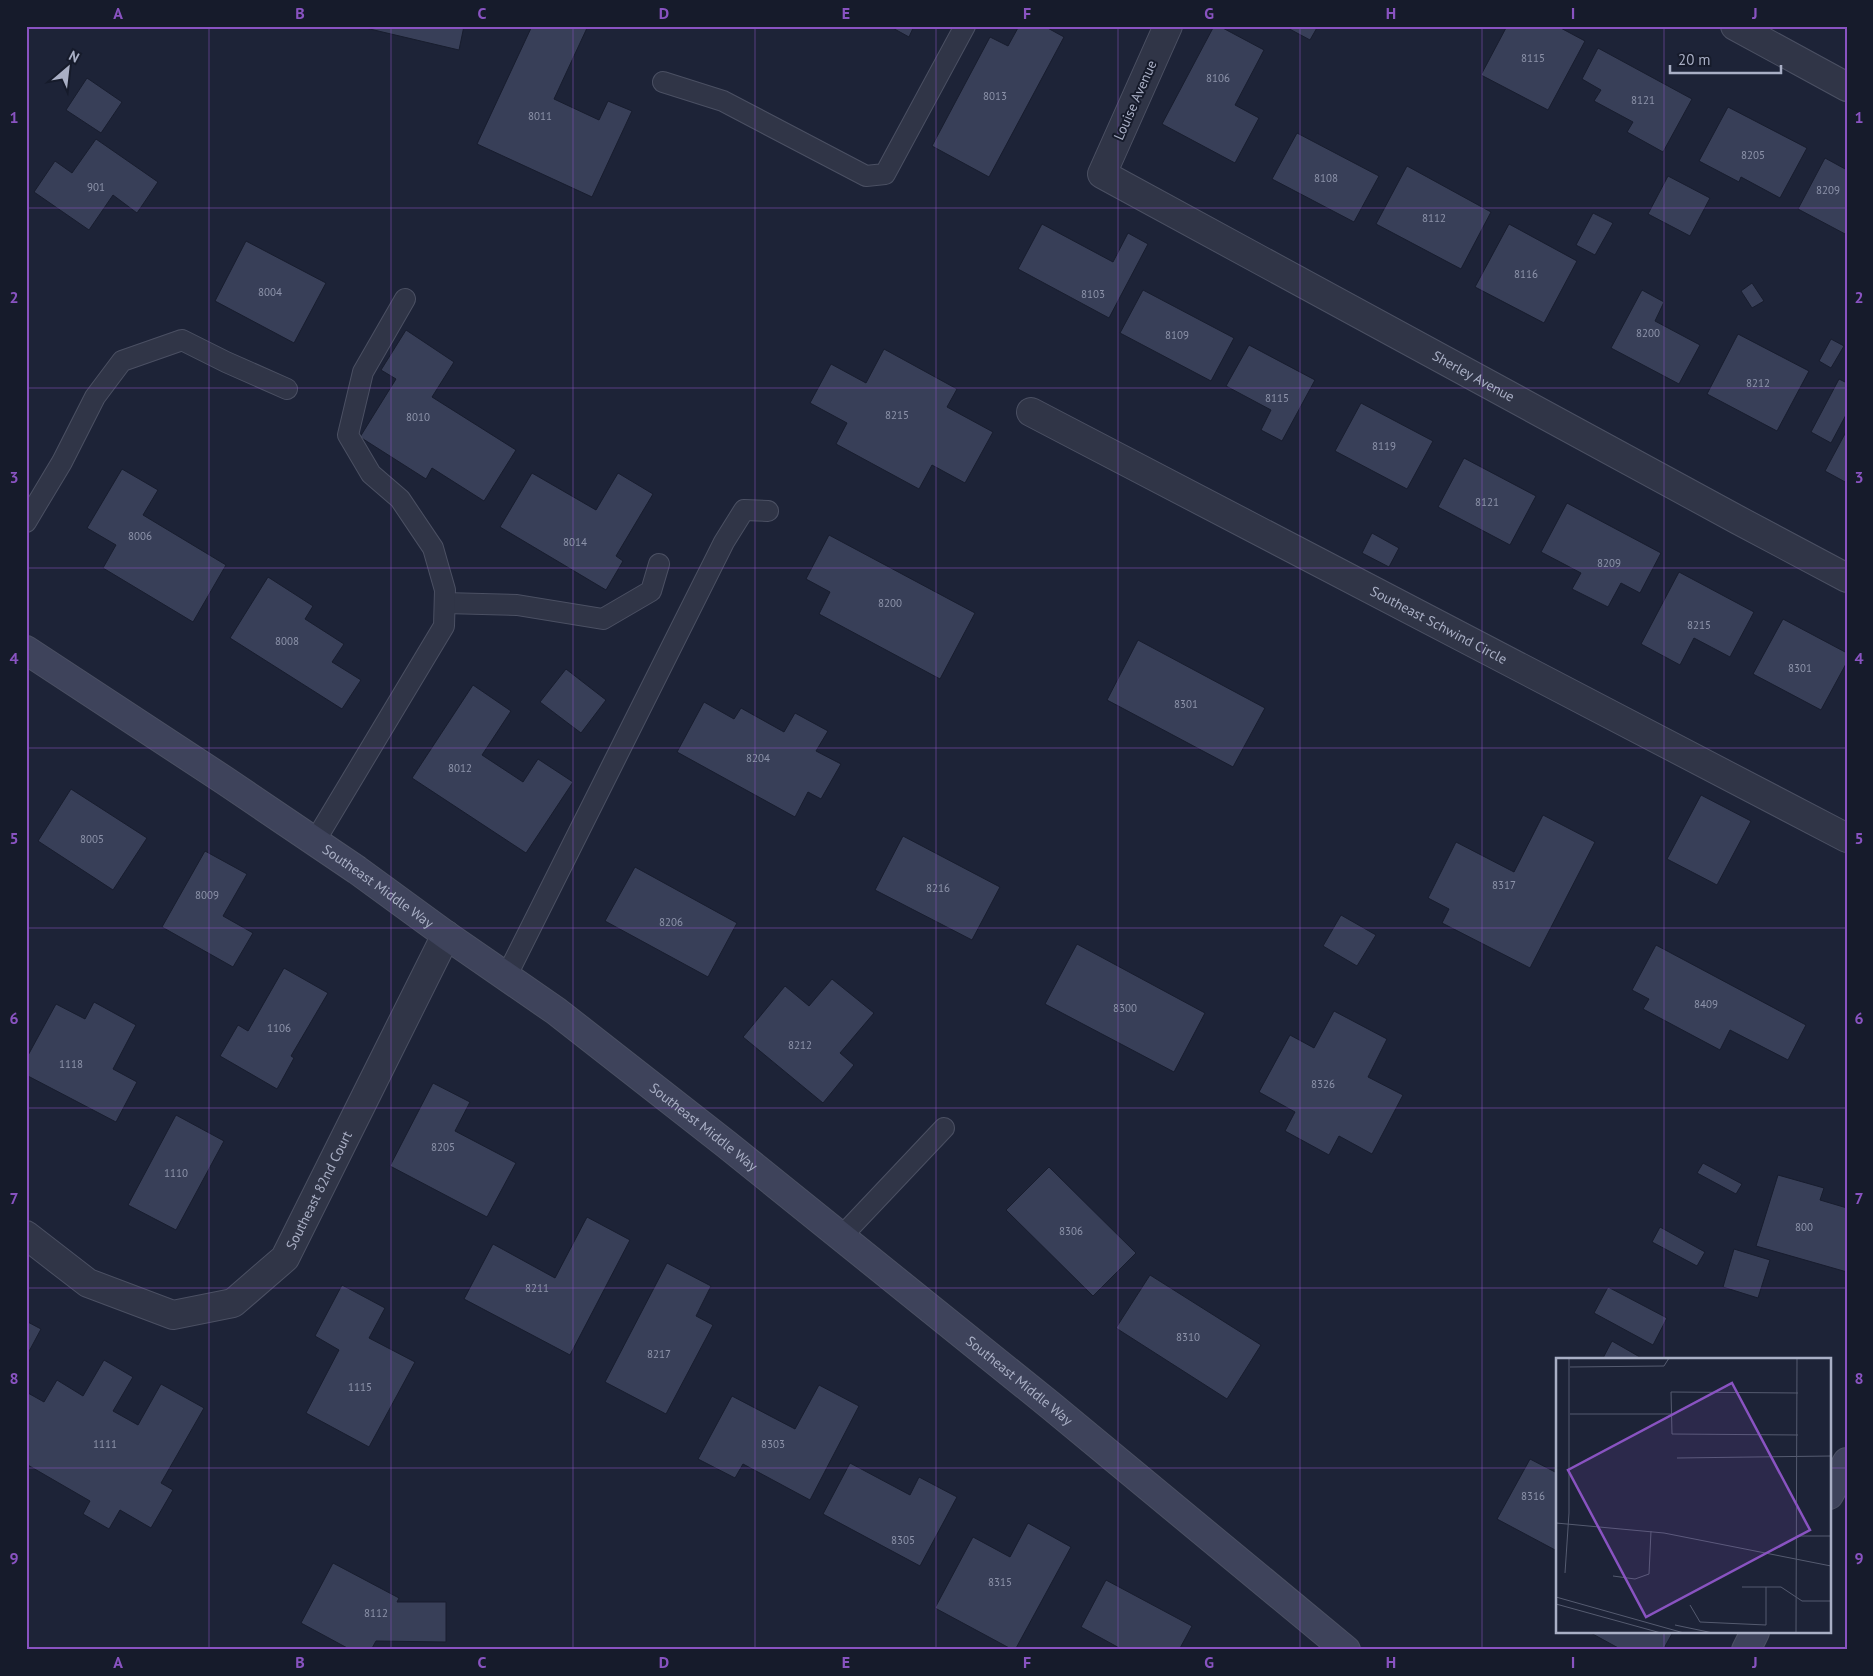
<svg xmlns="http://www.w3.org/2000/svg" width="1873" height="1676" viewBox="0 0 1873 1676" font-family="'PT Sans',sans-serif">
	<style>
		.building { fill: #383f58; stroke: #181d2e }
		.lines { fill: none; stroke-linecap: round; stroke-linejoin: round }
		.lane-casing { stroke: #4b5063; stroke-width: 22 }
		.street-casing { stroke: #4b5063; stroke-width: 30 }
		.secondary-casing { stroke: #4b5063; stroke-width: 30 }
		.lane { stroke: #303547; stroke-width: 20 }
		.street { stroke: #303547; stroke-width: 28 }
		.secondary { stroke: #3e435b; stroke-width: 28 }
		.grid { fill: none; stroke: #8953c1; stroke-width: 1; stroke-opacity: 0.55 }
		.labels { text-anchor: middle; stroke-width: 4; stroke-linejoin: round; paint-order: stroke }
		.number-label { font-size: 11px; fill: #8d93aa }
		.street-label { font-size: 14px; fill: #a9afc5; stroke: #161b2b }
		.inset-road { fill: none; stroke: #555b70; stroke-width: 1 }
		.view { fill: #8953c1; fill-opacity: 0.15; stroke: #8953c1; stroke-width: 2.5 }
		.inset-edge { fill: none; stroke: #a9afc5; stroke-width: 2.5 }
		.neatline { fill: none; stroke: #8953c1; stroke-width: 2 }
		.grid-label { font-size: 16px; text-anchor: middle; font-weight: bold; fill: #8953c1 }
	</style>
	<rect width="100%" height="100%" fill="#1d2337"/>
	<g class="building">
		<path d="M357,26h107l-5,24z"/>
		<path d="M532,26h51l4,2 -33,71 45,21 9,-19 24,10 -40,86 -115,-53z"/>
		<path d="M889,26h25l-5,11z"/>
		<path d="M1019,26h25l20,11 -75,140 -57,-31 58,-109 18,9z"/>
		<path d="M1214,26h5l45,24 -29,55 24,13 -24,45 -73,-39z"/>
		<path d="M1284,26h34l-8,14z"/>
		<path d="M1507,26h50l28,15 -37,69 -67,-35z"/>
		<path d="M1598,48l94,51 -29,53 -36,-20 6,-10 -39,-21 7,-11 -19,-11z"/>
		<path d="M87,78l35,24 -21,31 -35,-23z"/>
		<path d="M1728,107l79,41 -27,50 -39,-21 -2,5 -40,-21z"/>
		<path d="M1297,133l82,43 -25,46 -82,-43z"/>
		<path d="M96,139l62,43 -21,31 -24,-18 -24,35 -55,-38 21,-31 17,12z"/>
		<path d="M1825,158l22,12v65l-49,-26z"/>
		<path d="M1407,166l84,46 -30,57 -85,-45z"/>
		<path d="M1668,176l42,22 -20,38 -42,-22z"/>
		<path d="M1593,213l20,10 -18,32 -19,-10z"/>
		<path d="M1042,224l71,38 15,-29 20,11 -39,74 -91,-49z"/>
		<path d="M1509,224l68,37 -33,62 -69,-36z"/>
		<path d="M246,241l80,42 -32,60 -79,-42z"/>
		<path d="M1752,283l12,18 -12,7 -11,-17z"/>
		<path d="M1143,290l91,48 -23,43 -91,-48z"/>
		<path d="M1642,290l22,12 -9,19 45,24 -21,39 -68,-36z"/>
		<path d="M406,330l48,32 -22,35 84,53 -32,51 -52,-33 -6,11 -66,-42 36,-58 -15,-9z"/>
		<path d="M1738,334l71,37 -32,60 -70,-37z"/>
		<path d="M1831,339l13,7 -13,22 -12,-7z"/>
		<path d="M1249,345l66,35 -33,61 -21,-11 10,-20 -45,-24z"/>
		<path d="M884,349l73,40 -10,18 46,25 -28,51 -33,-18 -13,24 -83,-45 11,-21 -37,-20 21,-39 35,19z"/>
		<path d="M1839,379l8,4v30l-16,30 -20,-11z"/>
		<path d="M1361,403l72,38 -26,48 -72,-38z"/>
		<path d="M1847,430v53l-22,-12z"/>
		<path d="M1464,458l72,38 -26,49 -72,-38z"/>
		<path d="M122,469l36,21 -15,25 83,50 -33,57 -90,-54 13,-23 -29,-17z"/>
		<path d="M532,473l64,37 22,-37 35,21 -37,62 7,5 -17,29 -106,-63z"/>
		<path d="M1567,503l94,50 -21,40 -19,-10 -13,24 -36,-18 9,-16 -40,-21z"/>
		<path d="M1372,533l27,15 -10,19 -27,-14z"/>
		<path d="M829,535l146,78 -35,66 -121,-65 11,-22 -24,-13z"/>
		<path d="M1679,572l75,40 -24,45 -36,-19 -14,27 -39,-21z"/>
		<path d="M268,577l45,29 -8,13 39,25 -12,18 29,18 -19,29 -112,-71z"/>
		<path d="M1783,619l64,34v9l-26,48 -68,-36z"/>
		<path d="M1138,640l127,68 -32,59 -126,-67z"/>
		<path d="M566,669l40,31 -25,33 -41,-31z"/>
		<path d="M473,685l38,26 -29,44 41,27 15,-23 35,23 -47,71 -114,-75z"/>
		<path d="M704,702l30,17 7,-11 43,24 11,-19 33,18 -12,20 25,13 -20,35 -13,-7 -13,25 -118,-65z"/>
		<path d="M71,789l76,49 -34,52 -75,-49z"/>
		<path d="M1701,795l50,26 -34,64 -50,-26z"/>
		<path d="M1543,815l52,27 -65,126 -88,-45 7,-14 -21,-11 28,-56 58,30z"/>
		<path d="M903,836l97,51 -28,53 -97,-50z"/>
		<path d="M205,851l42,23 -24,42 30,17 -20,34 -71,-40z"/>
		<path d="M635,867l102,56 -29,54 -103,-56z"/>
		<path d="M1341,915l35,20 -19,31 -34,-20z"/>
		<path d="M1077,944l128,69 -31,59 -129,-68z"/>
		<path d="M1656,945l150,80 -18,35 -58,-30 -10,20 -77,-41 6,-10 -17,-9z"/>
		<path d="M284,968l44,25 -37,63 3,2 -17,31 -57,-33 18,-31 10,6z"/>
		<path d="M832,979l42,34 -34,40 14,12 -31,38 -80,-66 42,-51 24,20z"/>
		<path d="M94,1002l42,23 -23,44 24,13 -21,40 -90,-47v-16l30,-55 29,15z"/>
		<path d="M1334,1011l53,28 -19,38 35,18 -31,59 -33,-18 -10,19 -44,-24 10,-19 -36,-20 31,-57 24,13z"/>
		<path d="M433,1083l37,19 -15,29 61,32 -29,54 -97,-51z"/>
		<path d="M176,1115l48,26 -48,89 -48,-25z"/>
		<path d="M1703,1163l39,21 -6,10 -39,-21z"/>
		<path d="M1049,1167l87,86 -43,43 -87,-86z"/>
		<path d="M1778,1175l46,13 -4,12 27,8v64l-91,-26z"/>
		<path d="M587,1217l43,23 -60,115 -106,-56 29,-55 62,34z"/>
		<path d="M1660,1227l45,25 -8,14 -45,-24z"/>
		<path d="M1734,1249l36,11 -12,38 -35,-11z"/>
		<path d="M667,1263l44,23 -15,30 17,9 -47,89 -61,-32z"/>
		<path d="M1150,1275l111,70 -34,54 -111,-71z"/>
		<path d="M342,1285l43,23 -16,30 46,24 -46,85 -63,-34 33,-63 -24,-14z"/>
		<path d="M1608,1287l59,31 -14,27 -59,-32z"/>
		<path d="M26,1321l15,8 -15,28z"/>
		<path d="M1612,1341l33,19h-43z"/>
		<path d="M104,1360l29,17 -20,34 25,14 23,-41 43,24 -43,75 12,7 -22,38 -31,-18 -11,19 -26,-15 7,-13 -64,-37v-68l2,-3 16,9 13,-22 26,16z"/>
		<path d="M819,1385l40,21 -49,94 -67,-36 -8,14 -37,-19 34,-63 63,33z"/>
		<path d="M1530,1459l27,14v78l-60,-32z"/>
		<path d="M850,1463l60,32 9,-18 38,20 -37,69 -97,-52z"/>
		<path d="M1028,1523l43,24 -56,103h-2l-78,-42 38,-71 37,20z"/>
		<path d="M333,1563l66,35 -2,4h49v40l-70,-1 -5,9h-20l-50,-27z"/>
		<path d="M1106,1580l86,46 -13,24h-56l-42,-23z"/>
		<path d="M1589,1632h84l-10,18h-41z"/>
	</g>
	<g class="lines">
		<defs>
			<g id="lane">
				<path d="M663,82l60,19 143,75 19,-2 80,-148"/>
				<path d="M26,522l36,-60 33,-65 27,-36 60,-21 44,22 61,27"/>
				<path d="M445,603l72,2 86,14 48,-28 8,-27"/>
				<path d="M315,841l129,-215 1,-36 -12,-42 -33,-49 -29,-25 -23,-39 15,-63 42,-73"/>
				<path d="M506,977l218,-435 20,-32 24,1"/>
				<path d="M841,1237l103,-109"/>
			</g>
			<g id="street">
				<path id="s1" d="M1168,26l-66,148 636,346 109,58"/>
				<path d="M1735,26l112,61"/>
				<path id="s2" d="M1031,412l816,426"/>
				<path id="s3" d="M26,1235l62,48 85,32 60,-12 52,-45 161,-323"/>
			</g>
			<g id="secondary">
				<path id="s4" d="M26,650l198,130 133,90 89,65 110,76 170,133 324,261 296,245"/>
				<path d="M1829,1495l18,-33"/>
				<path d="M1746,1650l9,-18"/>
			</g>
		</defs>
		<use href="#lane" class="lane-casing"/>
		<use href="#street" class="street-casing"/>
		<use href="#secondary" class="secondary-casing"/>
		<use href="#lane" class="lane"/>
		<use href="#street" class="street"/>
		<use href="#secondary" class="secondary"/>
	</g>
	<path class="grid" d="M209,26v1624M391,26v1624M573,26v1624M755,26v1624M936,26v1624M1118,26v1624M1300,26v1624M1482,26v1624M1664,26v1334M26,208h1821M26,388h1821M26,568h1821M26,748h1821M26,928h1821M26,1108h1821M26,1288h1821M26,1468h1531M1829,1468h18M1664,1632v18"/>
	<g class="labels">
		<g class="number-label">
			<text x="1533" y="62">8115</text>
			<text x="1218" y="82">8106</text>
			<text x="995" y="100">8013</text>
			<text x="1643" y="104">8121</text>
			<text x="540" y="120">8011</text>
			<text x="1753" y="159">8205</text>
			<text x="1326" y="182">8108</text>
			<text x="96" y="191">901</text>
			<text x="1828" y="194">8209</text>
			<text x="1434" y="222">8112</text>
			<text x="1526" y="278">8116</text>
			<text x="270" y="296">8004</text>
			<text x="1093" y="298">8103</text>
			<text x="1648" y="337">8200</text>
			<text x="1177" y="339">8109</text>
			<text x="1758" y="387">8212</text>
			<text x="1277" y="402">8115</text>
			<text x="897" y="419">8215</text>
			<text x="418" y="421">8010</text>
			<text x="1384" y="450">8119</text>
			<text x="1487" y="506">8121</text>
			<text x="140" y="540">8006</text>
			<text x="575" y="546">8014</text>
			<text x="1609" y="567">8209</text>
			<text x="890" y="607">8200</text>
			<text x="1699" y="629">8215</text>
			<text x="287" y="645">8008</text>
			<text x="1800" y="672">8301</text>
			<text x="1186" y="708">8301</text>
			<text x="758" y="762">8204</text>
			<text x="460" y="772">8012</text>
			<text x="92" y="843">8005</text>
			<text x="1504" y="889">8317</text>
			<text x="938" y="892">8216</text>
			<text x="207" y="899">8009</text>
			<text x="671" y="926">8206</text>
			<text x="1706" y="1008">8409</text>
			<text x="1125" y="1012">8300</text>
			<text x="279" y="1032">1106</text>
			<text x="800" y="1049">8212</text>
			<text x="71" y="1068">1118</text>
			<text x="1323" y="1088">8326</text>
			<text x="443" y="1151">8205</text>
			<text x="176" y="1177">1110</text>
			<text x="1804" y="1231">800</text>
			<text x="1071" y="1235">8306</text>
			<text x="537" y="1292">8211</text>
			<text x="1188" y="1341">8310</text>
			<text x="659" y="1358">8217</text>
			<text x="360" y="1391">1115</text>
			<text x="105" y="1448">1111</text>
			<text x="773" y="1448">8303</text>
			<text x="1533" y="1500">8316</text>
			<text x="903" y="1544">8305</text>
			<text x="1000" y="1586">8315</text>
			<text x="376" y="1617">8112</text>
		</g>
		<g class="street-label">
			<text transform="translate(1135 100) rotate(-66)" y="5">Louise Avenue</text>
			<text dy="5" stroke="none"><textPath href="#s1" startOffset="585">Sherley Avenue</textPath></text>
			<text dy="5" stroke="none"><textPath href="#s2" startOffset="460">Southeast Schwind Circle</textPath></text>
			<text dy="5" stroke="none"><textPath href="#s4" startOffset="424">Southeast Middle Way</textPath></text>
			<text dy="5" stroke="none"><textPath href="#s4" startOffset="829">Southeast Middle Way</textPath></text>
			<text dy="5" stroke="none"><textPath href="#s3" startOffset="375">Southeast 82nd Court</textPath></text>
			<text dy="5" stroke="none"><textPath href="#s4" startOffset="1234">Southeast Middle Way</textPath></text>
		</g>
	</g>
	<g transform="translate(1556 1358)">
		<rect width="275" height="275" fill="#1d2337"/>
		<path class="inset-road" d="M14,9l94,-1 5,-8M242,35l-127,-1 1,42 126,1M14,56h101M121,100l154,-2M0,165l108,10 167,33M241,178h34M9,215l4,-60v-155M57,218l22,3 14,-5 2,-43M186,229h39l21,14h29M0,239l128,36M0,246l105,29M134,247l10,17 66,3v-38M119,267l38,8M240,275l1,-275"/>
		<path class="view" d="M176,25l78,147 -164,87 -78,-147z"/>
		<rect width="275" height="275" class="inset-edge"/>
	</g>
	<rect width="1873" height="1676" fill="none" stroke="#161b2b" stroke-width="55"/>
	<g transform="translate(68 68) rotate(28)" stroke="#161b2b" stroke-width="4" paint-order="stroke">
	<path d="M0-4L9 19L0 12L-9 19Z" fill="#a9afc5"/>
	<text y="-8" font-size="14" font-weight="bold" text-anchor="middle" fill="#a9afc5">N</text>
	</g>
	<path d="M1670 65v8h111v-8" fill="none" stroke="#a9afc5" stroke-width="2.5"/>
	<text x="1678" y="65" font-size="15" fill="#a9afc5" stroke="#161b2b" stroke-width="4" paint-order="stroke">20 m</text>
	<rect x="28" y="28" width="1818" height="1620" class="neatline"/>
	<g class="grid-label">
		<text x="118" y="19">A</text>
		<text x="300" y="19">B</text>
		<text x="482" y="19">C</text>
		<text x="664" y="19">D</text>
		<text x="846" y="19">E</text>
		<text x="1027" y="19">F</text>
		<text x="1209" y="19">G</text>
		<text x="1391" y="19">H</text>
		<text x="1573" y="19">I</text>
		<text x="1755" y="19">J</text>
		<text x="14" y="123">1</text>
		<text x="1859" y="123">1</text>
		<text x="14" y="303">2</text>
		<text x="1859" y="303">2</text>
		<text x="14" y="483">3</text>
		<text x="1859" y="483">3</text>
		<text x="14" y="664">4</text>
		<text x="1859" y="664">4</text>
		<text x="14" y="844">5</text>
		<text x="1859" y="844">5</text>
		<text x="14" y="1024">6</text>
		<text x="1859" y="1024">6</text>
		<text x="14" y="1204">7</text>
		<text x="1859" y="1204">7</text>
		<text x="14" y="1384">8</text>
		<text x="1859" y="1384">8</text>
		<text x="14" y="1564">9</text>
		<text x="1859" y="1564">9</text>
		<text x="118" y="1668">A</text>
		<text x="300" y="1668">B</text>
		<text x="482" y="1668">C</text>
		<text x="664" y="1668">D</text>
		<text x="846" y="1668">E</text>
		<text x="1027" y="1668">F</text>
		<text x="1209" y="1668">G</text>
		<text x="1391" y="1668">H</text>
		<text x="1573" y="1668">I</text>
		<text x="1755" y="1668">J</text>
	</g>
</svg>
